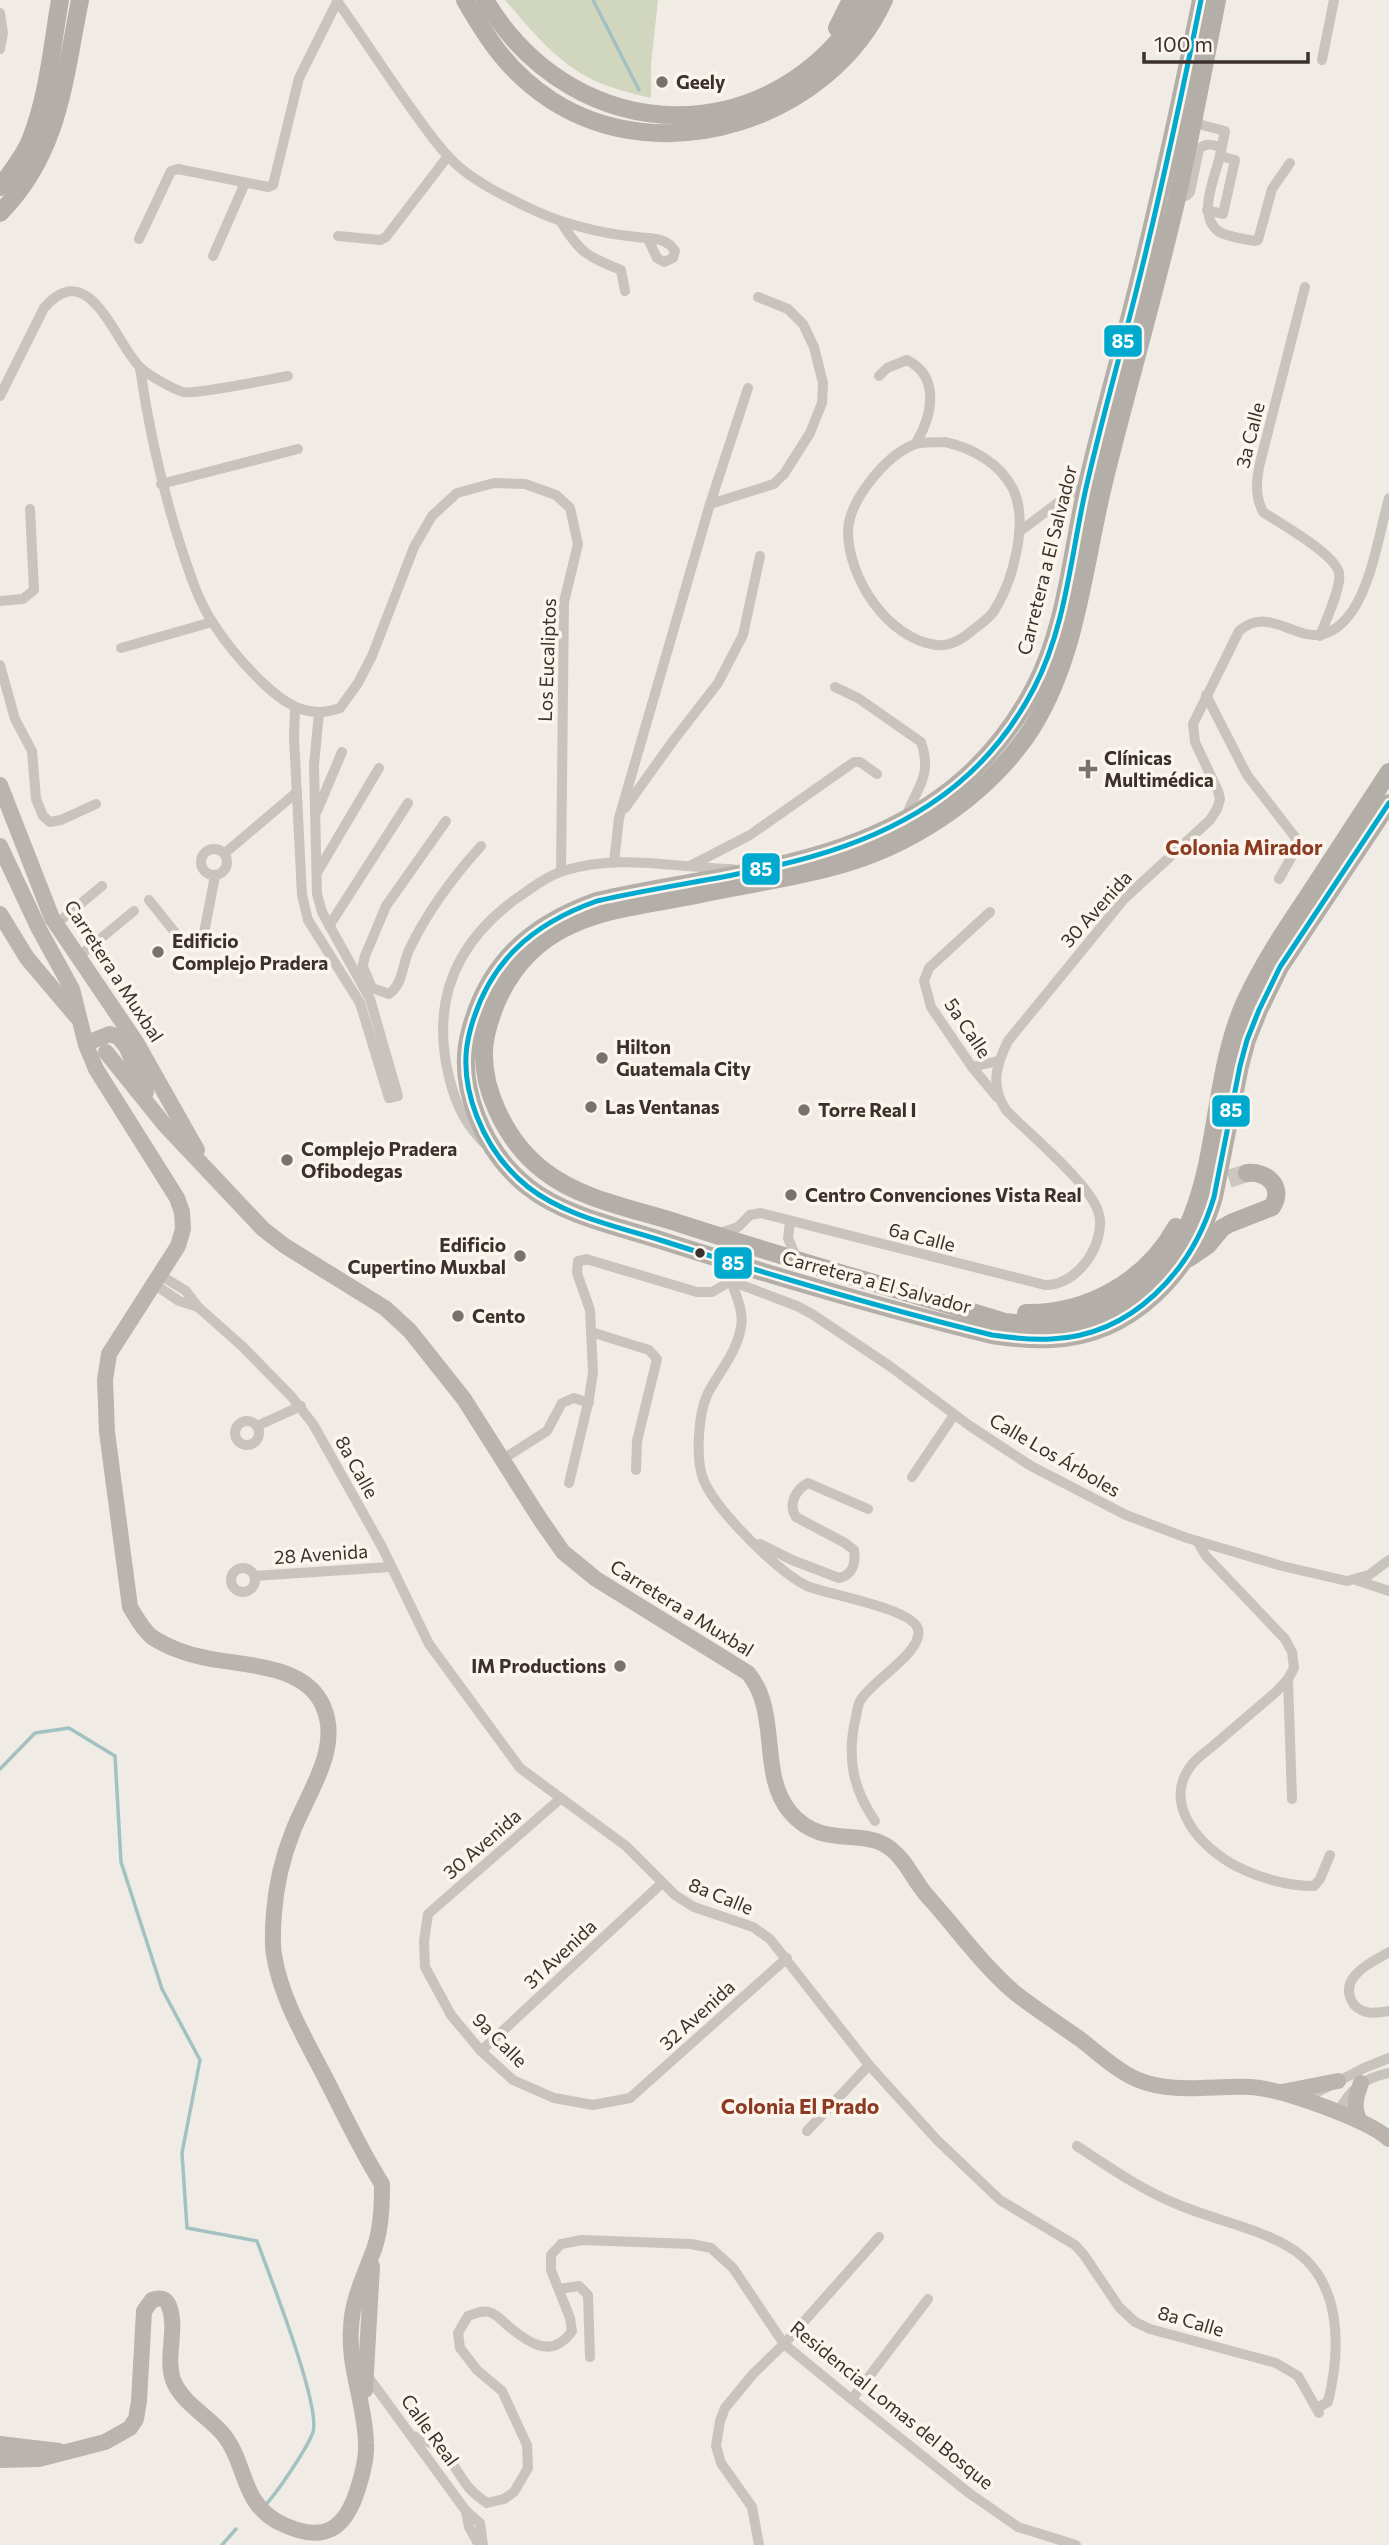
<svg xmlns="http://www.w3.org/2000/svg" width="1389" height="2545" viewBox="0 0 1389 2545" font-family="Commissioner,sans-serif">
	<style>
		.green { fill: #d1d6bf }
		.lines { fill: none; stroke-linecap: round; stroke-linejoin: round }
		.stream { stroke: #a1c2c1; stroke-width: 3.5 }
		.trunk-tunnel { stroke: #ccc6c0; stroke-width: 18; stroke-dasharray: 18 9; stroke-linecap: butt }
		.minor { stroke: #c9c3be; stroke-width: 10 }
		.secondary { stroke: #bab3ae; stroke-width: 16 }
		.trunk { stroke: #b4aea8; stroke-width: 18 }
		.secondary-bridge { stroke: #bab3ae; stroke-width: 16 }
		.bus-1-casing { stroke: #fbf5ee; stroke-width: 10 }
		.bus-1 { stroke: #00a9ce; stroke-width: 5 }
		.poi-dot { fill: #7a716c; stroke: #fbf5ee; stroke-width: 2.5 }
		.bus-dot { fill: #3b302b; stroke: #fbf5ee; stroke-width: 2.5 }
		.labels { text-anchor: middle; stroke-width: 7; stroke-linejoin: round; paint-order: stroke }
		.poi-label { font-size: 19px; font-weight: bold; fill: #3b302b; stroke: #fbf5ee; text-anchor: start }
		.street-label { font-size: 19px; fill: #3b302b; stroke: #fbf5ee }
		.neighbourhood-label { font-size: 21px; font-weight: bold; fill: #8c3b22; stroke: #fbf5ee }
		.line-badge { stroke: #fbf5ee; stroke-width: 2.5 }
		.badge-label { font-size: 19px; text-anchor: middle; font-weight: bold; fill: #fff }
	</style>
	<rect width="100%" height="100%" fill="#f0ebe5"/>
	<path class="green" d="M505,0h153l-7,64v34c-27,-6 -59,-15 -81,-32 -25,-18 -45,-43 -65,-66z"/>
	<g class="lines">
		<g class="stream">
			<path d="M593,0l46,90"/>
			<path d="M0,1769l35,-36 34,-5 46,28 6,106 41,127 38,71 -18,93 5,75 70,13c12,33 64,164 56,191 -5,15 -36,61 -47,72"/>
			<path d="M222,2545l14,-16"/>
		</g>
		<path class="trunk-tunnel" d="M1203,1187l44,-14"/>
		<g class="minor">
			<path d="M337,1c26,36 50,74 76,110 13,18 27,39 44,54 19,17 45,30 68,41 36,18 72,27 112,31 15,2 29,0 38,14l-2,7 -9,4 -7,-4 -9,-19"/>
			<path d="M0,13l3,20 -3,16"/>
			<path d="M1322,60l12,-60"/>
			<path d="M1193,119l9,6 23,6 -5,25 15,4 -12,54 -16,-4"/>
			<path d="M1220,156c-5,21 -23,59 -2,75 9,6 26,8 37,10l3,-1 14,-51 18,-26"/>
			<path d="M1177,195l9,1 4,-4 9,-43c7,-7 13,-4 23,-2"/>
			<path d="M561,222c20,32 26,34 60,48l4,21"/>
			<path d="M338,236l42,4 6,-3 62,-81"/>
			<path d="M139,239l32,-68 7,-2 90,18 5,-2 26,-107 39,-78"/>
			<path d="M213,256l32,-73"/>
			<path d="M1305,287l-45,176c-4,18 -5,33 3,49 18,12 72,42 76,61 3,14 -14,49 -19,63"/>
			<path d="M140,368c9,63 21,116 40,176 9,27 17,55 33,79 14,22 33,44 51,61 23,22 46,35 76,24l18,-25 14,-27 42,-109 18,-31 25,-23 37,-10 31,1 31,11 14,13 8,36 -14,58 -3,270"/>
			<path d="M879,376l8,-8 20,-8c34,17 25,56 9,83"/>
			<path d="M0,396l44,-88c46,-54 72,38 97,60 7,7 32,21 42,24 11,3 88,-13 105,-16"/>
			<path d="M945,442c27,6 55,21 68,47 16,33 0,92 -19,122 -5,7 -13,13 -20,18 -10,9 -23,18 -38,16 -49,-7 -88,-67 -88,-114 1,-31 38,-75 65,-86 9,-4 22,-2 32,-3z"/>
			<path d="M161,484l137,-35"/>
			<path d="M710,504l64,-20 10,-10 26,-41 12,-30 1,-20 -9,-36 -11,-23 -15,-15 -30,-12"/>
			<path d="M1019,532l49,-37 18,-8"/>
			<path d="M0,601l23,-2 11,-9 -4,-81"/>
			<path d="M121,648l91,-26"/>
			<path d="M0,665l15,54 17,32 4,48 7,17 7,6 11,-2 35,-16"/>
			<path d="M835,687l23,11 63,44c12,35 -5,46 -15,75"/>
			<path d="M1206,695l41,80 48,62 2,10 -18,32"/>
			<path d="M295,709l-1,28 8,158 6,25 52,83 29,95 9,-2 -28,-97 -48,-87 -5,-18 -3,-129 5,-52"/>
			<path d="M625,808l48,-67 45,-58 25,-48 17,-79"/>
			<path d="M317,811l25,-59"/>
			<circle cx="214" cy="862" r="13"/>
			<path d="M225,853l72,-61"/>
			<path d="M614,862l5,-44 91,-314 38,-116"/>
			<path d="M690,866l60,-31 104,-73h6l17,12"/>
			<path d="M318,871l61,-103"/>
			<path d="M149,900l28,35 8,6 14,-2 5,-6 11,-57"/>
			<path d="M990,912l-61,56 -5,13 7,26 41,60 25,30"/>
			<path d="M56,924l46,-38"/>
			<path d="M329,926l79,-123"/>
			<path d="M78,957l56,-46"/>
			<path d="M363,967l9,21 17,6c14,-10 13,-28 20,-44 18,-38 44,-73 72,-104"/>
			<path d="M361,973l4,-17 21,-50 60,-85"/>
			<path d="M972,1067l26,-6"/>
			<path d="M484,1143c-22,-22 -31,-46 -37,-75 -14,-70 10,-125 66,-167 16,-11 32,-24 50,-30 55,-18 113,-3 169,-2"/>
			<path d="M790,1222l-2,16 9,22"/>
			<path d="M717,1234l21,-7 12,-12 11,-2 284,72c17,0 31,-10 41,-23 10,-13 18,-35 12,-51 -10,-29 -69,-77 -92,-101 -16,-24 -10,-45 2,-69l116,-142 86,-79 7,-11 3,-10 -2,-8 -23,-49 -2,-18 46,-93c39,-34 72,40 114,-21 20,-31 26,-77 36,-112"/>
			<path d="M160,1275l26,16 12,16 44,39 49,50 22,28 69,123 47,97 91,124 106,78 49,49 19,12 59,20 17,12 99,126 68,75 63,60 75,45 9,10 35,52 16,15 15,7 126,34 22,13 21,37"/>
			<path d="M732,1277l-1,4c5,14 13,31 10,46 -4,25 -22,45 -33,66 -10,21 -13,67 -4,88 13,30 74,91 103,105 22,9 105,22 111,43 6,23 -47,52 -58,72 -3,5 -3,14 -5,20 -8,38 -2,68 20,100"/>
			<path d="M731,1281l66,25 15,8 79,53 79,59 61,40 95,49 61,23 95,28 65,15 22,-6 20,-15"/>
			<path d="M154,1284l25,17 19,6"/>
			<path d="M591,1332l58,18 8,9 -20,82 -1,29"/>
			<circle cx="247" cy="1433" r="12"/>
			<path d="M257,1426l44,-20"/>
			<path d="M503,1459l44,-28 15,-28 12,-5 15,5"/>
			<path d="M912,1477l42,-62"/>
			<path d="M569,1483l20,-84 4,-27 -3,-62 -13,-37 1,-12 8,-2 111,33h15l19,-11"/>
			<path d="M1197,1541l9,15 79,83 7,13 2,16 -6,11 -12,13c-21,18 -42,36 -62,53 -8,7 -19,14 -24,22 -28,39 12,81 46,99 24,12 51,20 78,20l6,-7 10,-24"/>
			<path d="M760,1544l32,16 47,18c14,-3 17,-15 15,-28l-9,-7 -49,-26c-8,-12 -1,-27 12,-34l60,26"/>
			<circle cx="243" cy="1580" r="12"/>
			<path d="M254,1576l136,-9"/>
			<path d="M1356,1580l33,11"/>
			<path d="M1288,1679l4,120"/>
			<path d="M560,1799l-132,115 -4,27 1,26 26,48 30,36 32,29 41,18 39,7 37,-7 157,-140"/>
			<path d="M1389,1952c-12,7 -27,14 -36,26 -9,13 -2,31 14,34 7,2 15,0 22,-1"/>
			<path d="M481,2051l181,-168"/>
			<path d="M1302,2100l62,-32 25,-10"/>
			<path d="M1338,2113c11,-23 26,-35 51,-40"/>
			<path d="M807,2131l62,-66"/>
			<path d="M1077,2146c33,22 65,44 102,59 36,15 76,22 110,42 54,32 52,102 39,155l-11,6"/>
			<path d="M559,2289l20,-3 9,9 2,62"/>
			<path d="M366,2374l100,137 14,12 3,22"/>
			<path d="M852,2399l76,-100"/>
			<path d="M413,2436c12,4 26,10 34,20 16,21 16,31 40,47l17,-4 10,-7 14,-24 -1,-23 -25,-54 -25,-21 -17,-22 -2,-15 10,-17c7,-2 13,-6 21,-4 7,2 13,8 18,13 21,18 45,35 65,6l-2,-13 -19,-48v-15l10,-11 21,-4 109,4 20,4 22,20 51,76 56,46 129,103 49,34 58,18"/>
			<path d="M466,2511l3,16 10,18"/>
			<path d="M759,2545l-7,-38 -31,-44 -5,-17 4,-25 5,-13 28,-34 31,-30 95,-107"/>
		</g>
		<g class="secondary">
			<path d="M0,785l52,133 84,124 61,108"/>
			<path d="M0,846l39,83 33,60 14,56 10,24 81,129 5,14 1,17 -5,17 -69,108 -4,26 2,52 23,175c7,11 12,22 22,30 15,10 37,18 54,21 38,8 99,6 117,48 19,42 -15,86 -30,125 -10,25 -17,55 -19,82 -1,13 -2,29 0,42 7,44 33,87 53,126 18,35 34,70 55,103 0,24 -1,51 -11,73 -9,24 -19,45 -20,71 -3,39 14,76 15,115 1,14 -3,29 -7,42 -13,46 -36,60 -81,37 -38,-21 -31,-59 -55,-88 -15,-18 -41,-31 -50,-54 -8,-24 5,-51 -4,-74 -3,-8 -9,-9 -17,-6l-8,11 -5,90 -3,18 -6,9 -25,14 -66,17 -39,1"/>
			<path d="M0,914l27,44 49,58"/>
			<path d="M126,1046l20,46"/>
			<path d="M106,1052l58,72 99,105 22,17 100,62 25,23 54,68 76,120 23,33 33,27 152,94c33,40 10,100 42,139 33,39 73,14 101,37 17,13 24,35 39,50 27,30 58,73 89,97 20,15 41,29 61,43 18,14 36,31 56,40 37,16 77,6 115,8 30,2 116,32 138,52"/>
			<path d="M1282,2092l56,-11"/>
			<path d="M1359,2120c-6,-14 -3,-23 2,-37"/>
			<path d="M365,2390l7,-124"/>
			<path d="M0,2444l59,7"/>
		</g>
		<g class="trunk">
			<path d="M465,0c24,42 45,73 86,100 112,73 278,19 333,-100"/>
			<path d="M485,0c91,152 292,155 383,0"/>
			<path d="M1201,0c-19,94 -39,187 -62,280 -17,69 -37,138 -53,208 -15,66 -20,139 -52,200 -25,48 -59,87 -105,117 -99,65 -219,70 -332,96 -65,23 -109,61 -127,130 -15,55 14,121 58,156 37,29 88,39 132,53 110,35 221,68 332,95 20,3 39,5 59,4 81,-3 141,-68 163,-142l26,-131 7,-26 12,-30 21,-43 109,-164"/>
			<path d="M1217,0c-13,67 -26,135 -41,202 -22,94 -49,187 -72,280 -21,85 -27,181 -78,255 -45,63 -119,111 -194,130 -46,12 -94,19 -141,29 -40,8 -83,12 -120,29 -47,21 -74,62 -85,110 -10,48 20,107 58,136 37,29 91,38 134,52 108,35 218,66 327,99 44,5 84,2 121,-24 104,-69 74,-195 119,-296 17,-37 40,-72 63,-106 27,-41 54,-83 81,-124"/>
			<path d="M837,28l14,-28"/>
			<path d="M0,187c11,-15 23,-29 30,-46 18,-44 22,-95 30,-141"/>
			<path d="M0,213c60,-61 64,-134 80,-213"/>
			<path d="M1189,1258l19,-13 14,-17 9,-5 41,-16c13,-20 -5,-36 -25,-34"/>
			<path d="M1026,1313c62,1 120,-32 150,-86"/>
		</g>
		<path class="secondary-bridge" d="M92,1041l18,-7 8,3 8,9"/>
		<defs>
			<path id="bus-1" d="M1201,0c-19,94 -39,187 -62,280 -17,69 -37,138 -53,208 -15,66 -20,139 -52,200 -25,48 -59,87 -105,117 -99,65 -219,70 -332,96 -65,23 -109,61 -127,130 -15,55 14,121 58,156 37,29 88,39 132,53 110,35 221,68 332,95 20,3 39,5 59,4 81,-3 141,-68 163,-142l26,-131 7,-26 12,-30 21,-43 109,-164"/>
		</defs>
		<use href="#bus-1" class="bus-1-casing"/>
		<use href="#bus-1" class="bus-1"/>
	</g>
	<g class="poi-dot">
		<circle cx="662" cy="82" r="7"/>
		<path d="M1084.5 758.5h7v7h7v7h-7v7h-7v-7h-7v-7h7z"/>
		<circle cx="158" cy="952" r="7"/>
		<circle cx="602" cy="1058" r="7"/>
		<circle cx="591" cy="1107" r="7"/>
		<circle cx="804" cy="1110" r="7"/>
		<circle cx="287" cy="1160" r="7"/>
		<circle cx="791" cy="1195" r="7"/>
		<circle cx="520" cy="1256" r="7"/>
		<circle cx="458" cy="1316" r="7"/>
		<circle cx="620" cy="1666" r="7"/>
	</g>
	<circle class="bus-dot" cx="700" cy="1253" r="6"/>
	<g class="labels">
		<g class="poi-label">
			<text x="676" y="89">Geely</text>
			<text x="1104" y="765">Clínicas<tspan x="1104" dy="22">Multimédica</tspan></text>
			<text x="172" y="948">Edificio<tspan x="172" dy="22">Complejo Pradera</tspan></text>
			<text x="616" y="1054">Hilton<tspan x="616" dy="22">Guatemala City</tspan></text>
			<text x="605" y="1114">Las Ventanas</text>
			<text x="818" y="1117">Torre Real I</text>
			<text x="301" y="1156">Complejo Pradera<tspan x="301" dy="22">Ofibodegas</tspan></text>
			<text x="805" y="1202">Centro Convenciones Vista Real</text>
			<text x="506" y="1252" text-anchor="end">Edificio<tspan x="506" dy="22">Cupertino Muxbal</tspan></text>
			<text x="472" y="1323">Cento</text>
			<text x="606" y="1673" text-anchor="end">IM Productions</text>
		</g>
		<g class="street-label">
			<text transform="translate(1250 435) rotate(-76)" y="7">3a Calle</text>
			<text transform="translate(1047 560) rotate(-76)" y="7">Carretera a El Salvador</text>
			<text transform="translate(547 660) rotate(-88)" y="7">Los Eucaliptos</text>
			<text transform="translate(1096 909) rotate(-48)" y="7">30 Avenida</text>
			<text transform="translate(114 971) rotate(57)" y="7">Carretera a Muxbal</text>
			<text transform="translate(968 1028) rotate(56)" y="7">5a Calle</text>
			<text transform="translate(922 1237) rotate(14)" y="7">6a Calle</text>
			<text transform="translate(877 1282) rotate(15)" y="7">Carretera a El Salvador</text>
			<text transform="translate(1055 1455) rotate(30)" y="7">Calle Los Árboles</text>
			<text transform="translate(357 1467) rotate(61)" y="7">8a Calle</text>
			<text transform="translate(321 1554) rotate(-4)" y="7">28 Avenida</text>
			<text transform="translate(682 1608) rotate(32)" y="7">Carretera a Muxbal</text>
			<text transform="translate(482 1844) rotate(-41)" y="7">30 Avenida</text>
			<text transform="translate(721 1896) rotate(22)" y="7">8a Calle</text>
			<text transform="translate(560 1954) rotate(-43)" y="7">31 Avenida</text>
			<text transform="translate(697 2015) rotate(-42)" y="7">32 Avenida</text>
			<text transform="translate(500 2040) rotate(45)" y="7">9a Calle</text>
			<text transform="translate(1191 2321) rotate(16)" y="7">8a Calle</text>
			<text transform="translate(892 2405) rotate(39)" y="7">Residencial Lomas del Bosque</text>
			<text transform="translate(430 2430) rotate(54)" y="7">Calle Real</text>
		</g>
		<g class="neighbourhood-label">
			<text x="1244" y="855">Colonia Mirador</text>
			<text x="800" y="2114">Colonia El Prado</text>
		</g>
	</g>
	<g class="line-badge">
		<rect x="1103" y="324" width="40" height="34" rx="7" fill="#00a9ce"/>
		<rect x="741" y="852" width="40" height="34" rx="7" fill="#00a9ce"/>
		<rect x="1211" y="1094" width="40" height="34" rx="7" fill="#00a9ce"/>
		<rect x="713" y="1246" width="40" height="34" rx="7" fill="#00a9ce"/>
	</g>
	<g class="badge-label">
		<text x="1123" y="348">85</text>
		<text x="761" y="876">85</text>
		<text x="1231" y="1117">85</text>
		<text x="733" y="1270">85</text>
	</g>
	<path d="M1144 52v10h164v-10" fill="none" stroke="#3b302b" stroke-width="3.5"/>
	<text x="1154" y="52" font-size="21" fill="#3b302b" stroke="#fbf5ee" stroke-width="5" paint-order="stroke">100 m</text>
</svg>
